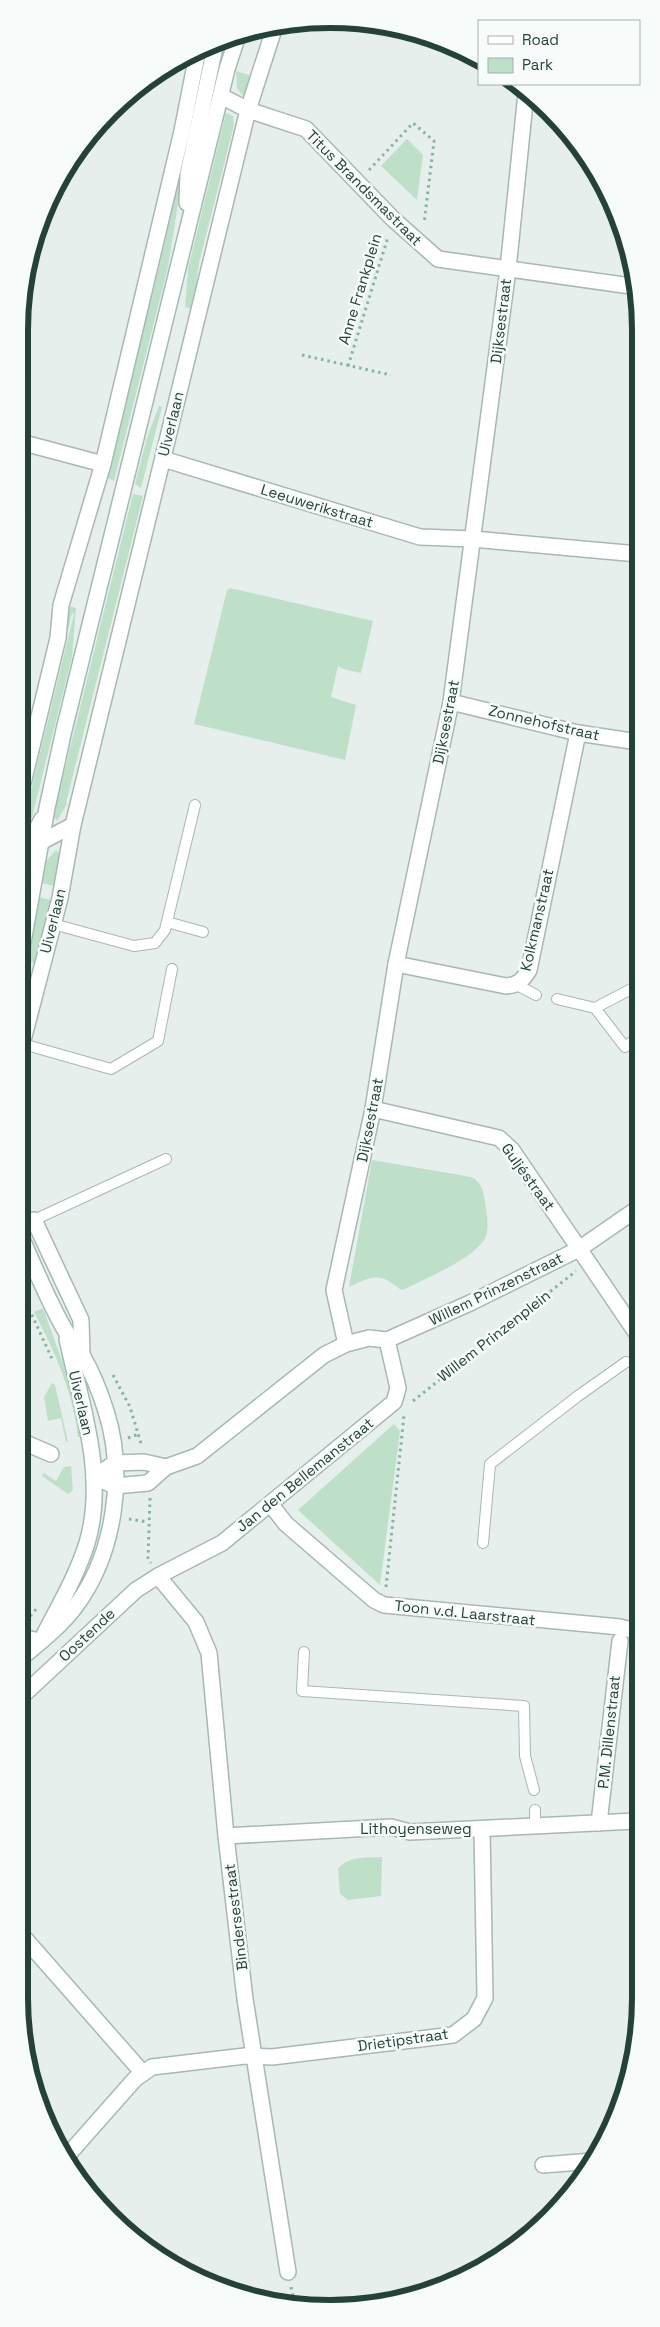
<svg xmlns="http://www.w3.org/2000/svg" width="660" height="2327" viewBox="0 0 660 2327" font-family="'Space Grotesk',sans-serif">
	<style>
		.green { fill: #bfe0c8 }
		.lines { fill: none; stroke-linecap: round; stroke-linejoin: round }
		.service-casing { stroke: #a8b8b2; stroke-width: 12 }
		.minor-casing { stroke: #a8b8b2; stroke-width: 18 }
		.secondary-casing { stroke: #a4bbb3; stroke-width: 18 }
		.path { stroke: #86b3a5; stroke-width: 3; stroke-dasharray: 2.5 4; stroke-linecap: butt }
		.service { stroke: #fff; stroke-width: 10 }
		.minor { stroke: #fff; stroke-width: 15 }
		.secondary { stroke: #fff; stroke-width: 15 }
		.labels { text-anchor: middle; stroke-width: 5; stroke-linejoin: round; paint-order: stroke }
		.street-label { font-size: 15px; fill: #24423a; stroke: #f7fbf9 }
		.rim { fill: none; stroke: #24423a; stroke-width: 6 }
	</style>
	<rect width="100%" height="100%" fill="#e6efeb"/>
	<g class="green">
		<path d="M236,71l16,5 -6,24 -9,-12z"/>
		<path d="M226,113l7,3 1,9 -35,138 -6,46 -8,-2 3,-38z"/>
		<path d="M407,139l16,16 -6,45 -36,-34z"/>
		<path d="M179,178l3,1 -14,88 -54,214 -8,-4 54,-213z"/>
		<path d="M159,406l3,1 -21,81 -6,-4 12,-46z"/>
		<path d="M133,494l10,2 -77,307 1,1 -10,17 -4,-4z"/>
		<path d="M230,588l143,33 -12,52 -18,-4 -5,-3 -7,31 25,8 -11,55 -151,-36 33,-134z"/>
		<path d="M70,606l6,2 -4,49 -45,180 -3,2 -1,-25 5,-21 2,1 44,-180 -2,-1 -7,29z"/>
		<path d="M56,850l4,4 -6,32 -13,-3 6,-23z"/>
		<path d="M39,897l12,3 -14,64 -10,-3z"/>
		<path d="M23,975l10,2 -11,43v-41z"/>
		<path d="M372,1160l99,17c11,5 12,14 14,25 2,11 5,29 -1,38 -13,20 -58,38 -79,49l-4,1c-22,-18 -28,-14 -52,-3z"/>
		<path d="M43,1308l22,61 17,68h-4c-5,-45 -23,-85 -44,-125z"/>
		<path d="M52,1383l3,2 13,57h-2l-5,-24 -13,3 -4,-24z"/>
		<path d="M394,1424l6,7 -20,154 -82,-75z"/>
		<path d="M71,1466l2,24 -5,4 -26,-18 2,-3 12,8 8,-14z"/>
		<path d="M382,1857l-1,39 -33,4 -8,-6 -2,-25c9,-13 28,-11 44,-12z"/>
	</g>
	<g class="lines">
		<defs>
			<g id="service">
				<path d="M167,922l36,10"/>
				<path d="M53,924l81,22 21,-3 10,-13 30,-125"/>
				<path d="M517,985l19,10"/>
				<path d="M557,999l38,9 30,39 12,-9"/>
				<path d="M595,1008l42,-22"/>
				<path d="M23,1044l88,25 47,-28 14,-72"/>
				<path d="M34,1220l132,-61"/>
				<path d="M483,1543l7,-79 88,-68 48,-34"/>
				<path d="M304,1652l-2,39 222,15 1,50 9,34"/>
				<path d="M535,1810v16"/>
			</g>
			<g id="minor">
				<path d="M221,96l27,14 58,19 87,90 45,40 200,28"/>
				<path d="M24,443l79,21"/>
				<path d="M163,459l257,78 53,2 165,15"/>
				<path d="M451,702l127,31 60,9"/>
				<path d="M23,783l35,-145 3,-33 42,-141 79,-333 15,-76"/>
				<path d="M43,841l30,-16"/>
				<path d="M396,964l110,22c12,-1 17,-6 23,-16l49,-237"/>
				<path d="M22,1044l38,-146 13,-73 175,-715 27,-84"/>
				<path d="M373,1109l126,29 13,12 125,184"/>
				<path d="M21,1225l13,-5 47,100 1,36"/>
				<path d="M346,1344l-12,-54 39,-181 23,-145 55,-262 57,-433 18,-176"/>
				<path d="M21,1441l30,13"/>
				<path d="M94,1477l21,9 33,-3 18,-16 31,-11 127,-101 22,-11 23,-6 18,2 83,-37 109,-54 58,-40"/>
				<path d="M94,1477l21,-14 29,-1 22,5"/>
				<path d="M271,1505l15,19 88,76 10,5 236,22 16,4"/>
				<path d="M158,1576l38,46 13,31 17,183 19,163 43,273"/>
				<path d="M20,1637l21,4"/>
				<path d="M20,1698l116,-108 22,-14 64,-33 172,-141 4,-14 -11,-48"/>
				<path d="M599,1823l21,-182"/>
				<path d="M226,1836l165,-9 19,5 226,-11"/>
				<path d="M19,1932l123,140"/>
				<path d="M67,2156l68,-77 17,-12 93,-11 27,1 181,-22 21,-16 11,-21 -3,-169"/>
				<path d="M543,2165l49,-4"/>
			</g>
			<g id="secondary">
				<path d="M187,203l1,-29 27,-127"/>
				<path d="M23,866l7,-24 12,-23"/>
				<path d="M22,948l25,-140 17,-78 163,-661 10,-31"/>
				<path d="M45,1633c15,-29 32,-58 42,-90 20,-67 -6,-139 -20,-204"/>
				<path d="M20,1659c19,-16 40,-32 55,-52 40,-53 51,-133 31,-196 -6,-19 -14,-39 -24,-56 -5,-9 -12,-16 -17,-25 -17,-29 -30,-62 -44,-93"/>
			</g>
		</defs>
		<use href="#service" class="service-casing"/>
		<use href="#minor" class="minor-casing"/>
		<use href="#secondary" class="secondary-casing"/>
		<g class="path">
			<path d="M369,170l44,-47 21,18 -10,83"/>
			<path d="M302,355l89,20"/>
			<path d="M348,366l40,-129"/>
			<path d="M22,1182l7,23"/>
			<path d="M21,1291l32,70"/>
			<path d="M113,1375l17,32 12,40"/>
			<path d="M413,1401l163,-130"/>
			<path d="M128,1438l11,-4"/>
			<path d="M150,1498l-2,60 3,5"/>
			<path d="M129,1519l19,3"/>
			<path d="M386,1587l18,-172"/>
			<path d="M26,1621l12,-14"/>
			<path d="M291,2287l4,17"/>
		</g>
		<use href="#service" class="service"/>
		<use href="#minor" class="minor"/>
		<use href="#secondary" class="secondary"/>
	</g>
	<g class="labels">
		<g class="street-label">
			<text transform="translate(364 188) rotate(45)" y="5">Titus Brandsmastraat</text>
			<text transform="translate(360 289) rotate(-73)" y="5">Anne Frankplein</text>
			<text transform="translate(501 321) rotate(-83)" y="5">Dijksestraat</text>
			<text transform="translate(171 424) rotate(-76)" y="5">Uiverlaan</text>
			<text transform="translate(317 506) rotate(17)" y="5">Leeuwerikstraat</text>
			<text transform="translate(446 722) rotate(-79)" y="5">Dijksestraat</text>
			<text transform="translate(544 723) rotate(13)" y="5">Zonnehofstraat</text>
			<text transform="translate(537 920) rotate(-77)" y="5">Kolkmanstraat</text>
			<text transform="translate(53 921) rotate(-76)" y="5">Uiverlaan</text>
			<text transform="translate(370 1120) rotate(-79)" y="5">Dijksestraat</text>
			<text transform="translate(528 1177) rotate(54)" y="5">Guljéstraat</text>
			<text transform="translate(496 1289) rotate(-26)" y="5">Willem Prinzenstraat</text>
			<text transform="translate(494 1336) rotate(-38)" y="5">Willem Prinzenplein</text>
			<text transform="translate(81 1403) rotate(77)" y="5">Uiverlaan</text>
			<text transform="translate(305 1475) rotate(-39)" y="5">Jan den Bellemanstraat</text>
			<text transform="translate(465 1613) rotate(6)" y="5">Toon v.d. Laarstraat</text>
			<text transform="translate(87 1635) rotate(-43)" y="5">Oostende</text>
			<text transform="translate(609 1732) rotate(-84)" y="5">P.M. Dillenstraat</text>
			<text x="416" y="1834">Lithoyenseweg</text>
			<text transform="translate(236 1917) rotate(-97)" y="5">Bindersestraat</text>
			<text transform="translate(403 2040) rotate(-8)" y="5">Drietipstraat</text>
		</g>
	</g>
	<path d="M0 0H660V2327H0ZM330 28H330A302 302 0 0 1 632 330V1998A302 302 0 0 1 330 2300H330A302 302 0 0 1 28 1998V330A302 302 0 0 1 330 28Z" fill="#f7fbf9" fill-rule="evenodd"/>
	<path class="rim" d="M330 28H330A302 302 0 0 1 632 330V1998A302 302 0 0 1 330 2300H330A302 302 0 0 1 28 1998V330A302 302 0 0 1 330 28Z"/>
	<rect x="478" y="20" width="162" height="65" fill="#f7fbf9" stroke="#a3b1ad"/>
	<rect x="488" y="36" width="25" height="8" fill="#ffffff" stroke="#a3b1ad"/>
	<text x="522" y="45" font-size="15" fill="#24423a">Road</text>
	<rect x="488" y="58" width="25" height="15" fill="#bfe0c8" stroke="#a3b1ad"/>
	<text x="522" y="70" font-size="15" fill="#24423a">Park</text>
</svg>
